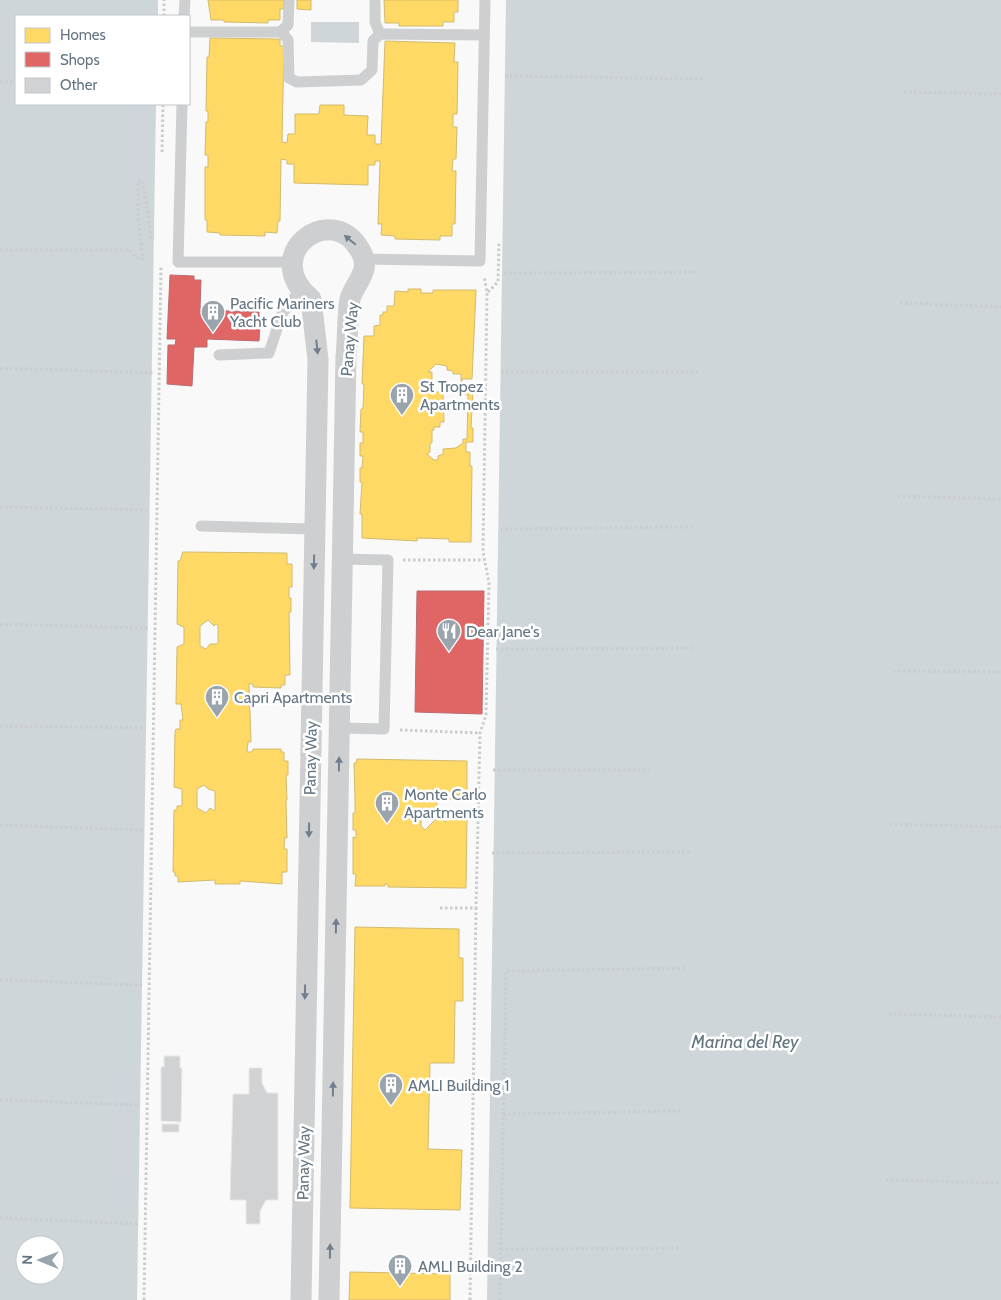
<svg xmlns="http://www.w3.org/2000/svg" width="1001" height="1300" viewBox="0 0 1001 1300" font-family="Cabin,sans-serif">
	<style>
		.water { fill: #ced6d9; fill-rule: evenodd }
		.homes { fill: #ffd966; stroke: #d1bb6f; fill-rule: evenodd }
		.shops { fill: #e06666; stroke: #bb6b6f }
		.building { fill: #d0d2d3; stroke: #e8e8e8 }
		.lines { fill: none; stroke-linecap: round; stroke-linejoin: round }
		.path { stroke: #cbcccd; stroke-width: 3; stroke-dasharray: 2.5 2.5; stroke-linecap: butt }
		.lane { stroke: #cecfd0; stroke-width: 11 }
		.street { stroke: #cecfd0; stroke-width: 21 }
		.oneway { fill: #707f8b }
		.labels { text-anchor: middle; stroke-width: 5; stroke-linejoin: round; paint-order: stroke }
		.poi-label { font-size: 16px; fill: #657683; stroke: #fff; text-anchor: start }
		.street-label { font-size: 16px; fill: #657683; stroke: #fff }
		.water-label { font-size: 18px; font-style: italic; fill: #60757c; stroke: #fff }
	</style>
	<rect width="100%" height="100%" fill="#f9f9f9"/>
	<g class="water">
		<path d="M0,0h158v16h-142v88h140l-19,1196h-137zM25,1245h30v30h-30z"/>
		<path d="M506,0h495v1300h-514z"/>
		<path d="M311,22h48v21l-48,-1z"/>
	</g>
	<g class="homes">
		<path d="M208,0h76l-1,9h-3v11h-12v3l-44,-1v-2h-13z"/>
		<path d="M297,0h14v10l-14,-1z"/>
		<path d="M384,0h74v12h-4v10h-11v4h-44v-3h-14z"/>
		<path d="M210,38l70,1v7h4l-2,96 5,1 1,-9h7v-20h24l1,-9h24v10l24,1 -1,19h8v9h6l4,-103 70,2 -1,19h4l-1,52h-4v13h4l-1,32h-3l-1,12h4l-1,53h-3v12h-12v4l-45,-1v-3l-14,-1 1,-11h-4l2,-63h-5v4h-7v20l-74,-2v-19h-7v-4l-6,-1 -1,62h-2l-1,12 -12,-1v4l-45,-1v-2l-13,-1v-12h-2v-53h3v-12h-3l1,-33h2v-11h-2l1,-54h2z"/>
		<path d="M408,289h13v4h12v-3h43l-4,89h-10v12h11l-2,37h2v14h-7v10h4v14h2l-1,76h-22v-3l-32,-1v3l-55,-3v-24h-2l2,-32h-2v-14h2l1,-12h-3v-13h3v-11h-3l1,-23h2l1,-25h-2l2,-48h10v-10l6,-1v-10h3v-3h4v-6h7l1,-15 13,1zM436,364l11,2v4l6,1v3h8v20h7l-1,45h-4v4l-7,5 -13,1v5l-5,2v4h-4l-7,-6 3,-2v-9h2v-13h2v-3h6v-5h4l-1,-30h-11v-20h-4z"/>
		<path d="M183,552l104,1v11h5v23h-3v11h2v14h-2l1,63h-5v10h-4v3l-28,-1v-3h-4l2,58h-3l-1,10h5l1,-3h28v3h3v9h4v14h-2l1,25h-1l1,38 -2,-1 -1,12h3v23h-5v12l-42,-3v3h-25v-4l-37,2v-6h-3v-4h-2l1,-62h3v-4h5v-17l-8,-2 1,-55 1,-3h4v-9h3l-2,-16h-5l1,-57 7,-3v-17l-7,-3 1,-63h2zM208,620l6,6 2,-2 2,1v19h-8l-4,5 -6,-3v-20zM204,785l4,4 7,2v19l-1,1 -4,-3 -4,5 -9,-5v-19z"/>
		<path d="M357,759l110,2v34h-15v4h-15v10h-16v17l4,4 14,-14 6,6 5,-4 17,1 -1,69 -78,-1v-3h-3v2h-30l1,-12h-3v-37l3,1v-8h-3v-17h2v-14l-1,-36h2z"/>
		<path d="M355,927l104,2v29h4v43h-8l-1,62h-24l-2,86 34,1 -2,60 -110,-2z"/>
		<path d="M350,1272l100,2v26h-101z"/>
	</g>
	<g class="shops">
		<path d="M170,275l24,1v4h7l-1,30 59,2v9h-2v5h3l-1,15 -52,-2v8h-13l-2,39 -25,-2 1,-39h7l1,-6h-9z"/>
		<path d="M417,591h67l-2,123 -67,-2z"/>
	</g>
	<g class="building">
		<path d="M164,1056h16v12h2l-1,54 -20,-1v-54h3z"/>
		<path d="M249,1068h13v15l5,10h11v107h-12l-6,11v13h-14v-24h-16l3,-106h16z"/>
		<rect x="162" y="1124" width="17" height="8"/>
	</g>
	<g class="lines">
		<g class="path">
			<path d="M164,16v-16"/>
			<path d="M505,76l200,3"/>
			<path d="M0,82h16"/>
			<path d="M904,92l97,2"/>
			<path d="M162,152l1,-48"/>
			<path d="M0,250h129l8,8 6,1 -5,-39v-39h5l8,56h4"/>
			<path d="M504,273l195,-1"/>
			<path d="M488,292l10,-10 1,-41"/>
			<path d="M900,303l101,4"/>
			<path d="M0,368l153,5"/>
			<path d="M501,372h197"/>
			<path d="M898,496l103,3"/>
			<path d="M0,507l150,3"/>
			<path d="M500,529l194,-2"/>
			<path d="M403,560h81"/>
			<path d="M0,624l148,4"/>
			<path d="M496,649l197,-1"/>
			<path d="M893,671l108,1"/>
			<path d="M0,726l146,2"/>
			<path d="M400,730l80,3"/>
			<path d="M493,770h159"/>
			<path d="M890,824l111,3"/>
			<path d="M0,825l144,5"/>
			<path d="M492,853l198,-1"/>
			<path d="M440,908h36l4,-175 6,-18 3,-132 -6,-31 4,-260 -3,-16"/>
			<path d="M0,980l142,5"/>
			<path d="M889,1014l112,3"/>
			<path d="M0,1100l140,5"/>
			<path d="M503,1114l179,-3"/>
			<path d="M886,1180l115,3"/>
			<path d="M0,1218l138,6"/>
			<path d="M501,1249l178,-1"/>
			<path d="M144,1300l17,-1034"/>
			<path d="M470,1300l6,-392"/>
			<path d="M500,1300l6,-329 181,-3"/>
		</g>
		<g class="lane">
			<path d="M375,0v22l5,12"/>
			<path d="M184,16l1,-16"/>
			<path d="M189,32h93l6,8 1,38 8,4 64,-2 11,-10 1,-29 7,-7 104,1"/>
			<path d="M280,32l8,-7 1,-25"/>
			<path d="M182,104l-4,158h113"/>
			<path d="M363,259l117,2 5,-261"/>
			<path d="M219,355l50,-2 13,-39 18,-24"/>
			<path d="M201,526l114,3"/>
			<path d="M340,728l44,1 4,-169 -46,-1"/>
		</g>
		<path class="street" d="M301,1300l17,-940 -7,-61c-53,-44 20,-100 49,-49 13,21 -6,33 -10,49 -3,18 -2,39 -4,57l-17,944"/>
	</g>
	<defs><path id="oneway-solid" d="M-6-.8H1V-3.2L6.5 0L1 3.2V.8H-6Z" transform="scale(1.25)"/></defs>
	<g class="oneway">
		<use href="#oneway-solid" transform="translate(350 240) rotate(-140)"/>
		<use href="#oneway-solid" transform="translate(317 347) rotate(84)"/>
		<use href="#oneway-solid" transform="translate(314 562) rotate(91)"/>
		<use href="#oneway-solid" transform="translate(339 764) rotate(-89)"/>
		<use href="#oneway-solid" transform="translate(309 830) rotate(91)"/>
		<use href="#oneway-solid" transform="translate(336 926) rotate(-89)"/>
		<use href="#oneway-solid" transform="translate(305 992) rotate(91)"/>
		<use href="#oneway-solid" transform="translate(333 1089) rotate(-89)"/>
		<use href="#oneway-solid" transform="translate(330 1251) rotate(-89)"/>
	</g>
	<defs>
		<symbol id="building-pin" viewBox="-11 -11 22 30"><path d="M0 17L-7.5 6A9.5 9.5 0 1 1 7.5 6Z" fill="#99a4ac" stroke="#fff"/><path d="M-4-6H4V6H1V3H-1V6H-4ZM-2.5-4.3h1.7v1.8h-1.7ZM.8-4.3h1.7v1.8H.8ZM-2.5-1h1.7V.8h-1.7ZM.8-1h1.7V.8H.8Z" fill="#fff"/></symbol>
		<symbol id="restaurant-pin" viewBox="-11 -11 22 30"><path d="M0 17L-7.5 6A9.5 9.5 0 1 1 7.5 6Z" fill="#99a4ac" stroke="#fff"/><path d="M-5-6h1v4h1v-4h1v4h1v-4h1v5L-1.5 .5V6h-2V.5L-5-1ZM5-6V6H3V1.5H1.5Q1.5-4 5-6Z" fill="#fff"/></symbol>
	</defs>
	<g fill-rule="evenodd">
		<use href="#building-pin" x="199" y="298" width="28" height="38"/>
		<use href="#building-pin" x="388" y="381" width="28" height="38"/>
		<use href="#restaurant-pin" x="435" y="617" width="28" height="38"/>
		<use href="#building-pin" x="203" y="683" width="28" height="38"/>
		<use href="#building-pin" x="373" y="789" width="28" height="38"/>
		<use href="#building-pin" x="377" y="1071" width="28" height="38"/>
		<use href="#building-pin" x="386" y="1252" width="28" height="38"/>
	</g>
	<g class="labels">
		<g class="poi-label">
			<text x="230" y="309">Pacific Mariners<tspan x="230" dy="18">Yacht Club</tspan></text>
			<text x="420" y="392">St Tropez<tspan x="420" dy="18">Apartments</tspan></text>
			<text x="466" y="637">Dear Jane's</text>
			<text x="234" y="703">Capri Apartments</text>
			<text x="404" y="800">Monte Carlo<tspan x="404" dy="18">Apartments</tspan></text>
			<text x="408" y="1091">AMLI Building 1</text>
			<text x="418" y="1272">AMLI Building 2</text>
		</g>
		<g class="street-label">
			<text transform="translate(349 339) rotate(-85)" y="6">Panay Way</text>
			<text transform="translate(310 758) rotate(-89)" y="6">Panay Way</text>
			<text transform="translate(303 1163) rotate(-89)" y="6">Panay Way</text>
		</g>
		<g class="water-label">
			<text x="745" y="1048">Marina del Rey</text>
		</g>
	</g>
	<rect x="15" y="15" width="175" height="90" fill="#ffffff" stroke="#c1c8cd"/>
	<rect x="25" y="28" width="25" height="15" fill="#ffd966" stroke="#c1c8cd"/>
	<text x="60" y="40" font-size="15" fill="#657683">Homes</text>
	<rect x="25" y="52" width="25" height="15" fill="#e06666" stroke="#c1c8cd"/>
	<text x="60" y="65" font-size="15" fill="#657683">Shops</text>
	<rect x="25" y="78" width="25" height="15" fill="#d0d2d3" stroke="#c1c8cd"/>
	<text x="60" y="90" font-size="15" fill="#657683">Other</text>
	<g transform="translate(40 1260) rotate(271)"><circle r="24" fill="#ffffff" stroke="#c1c8cd"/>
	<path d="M0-4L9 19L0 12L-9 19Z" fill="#99a4ac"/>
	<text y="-8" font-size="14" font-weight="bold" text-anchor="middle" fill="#657683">N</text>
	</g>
</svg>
